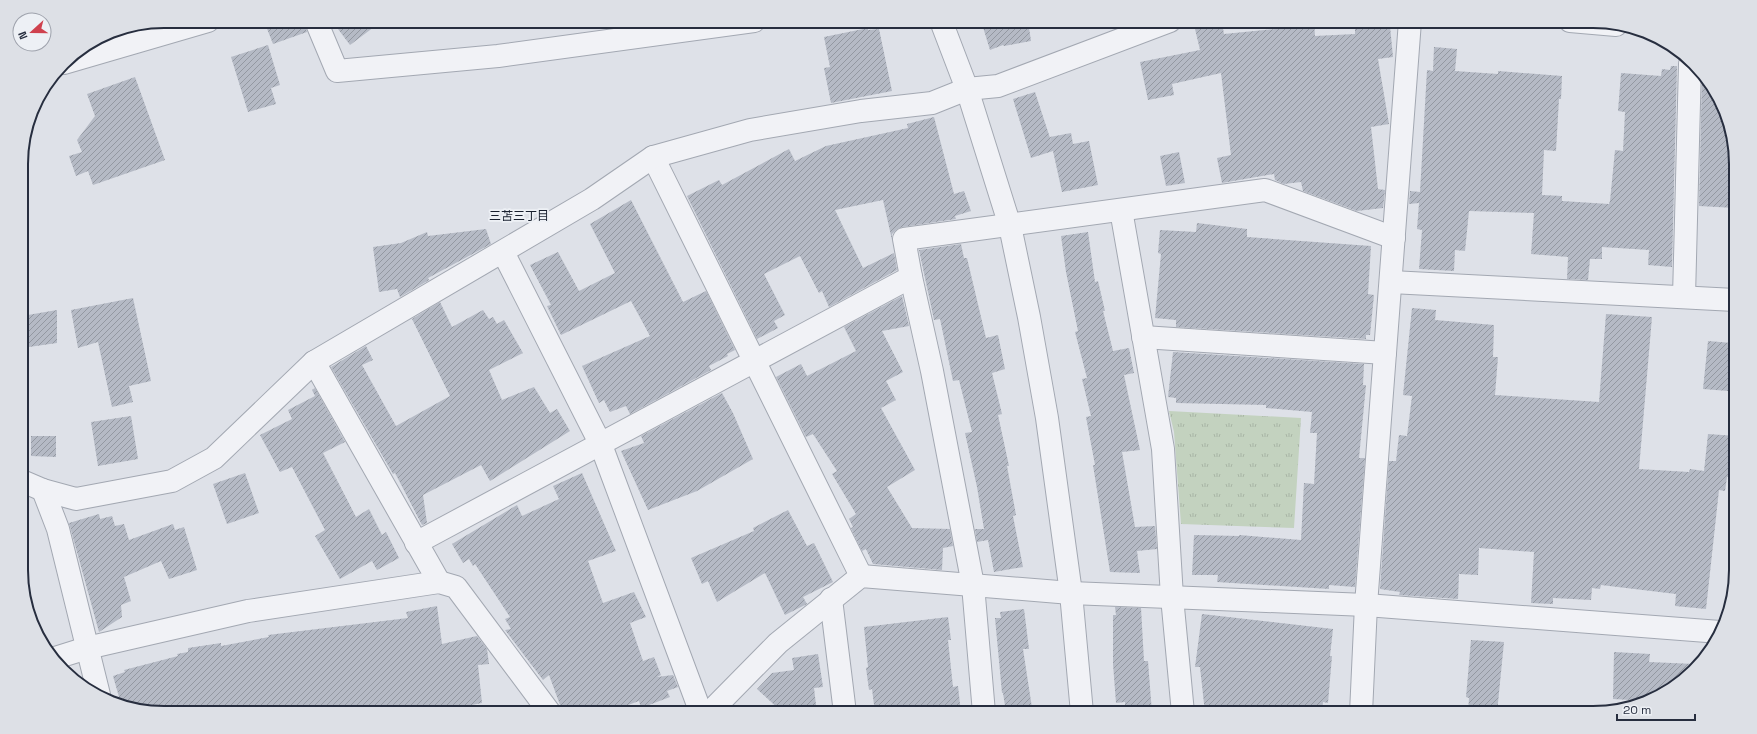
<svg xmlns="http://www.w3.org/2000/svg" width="1757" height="734" viewBox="0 0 1757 734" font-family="'Space Grotesk','Noto Sans JP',sans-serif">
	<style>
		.grass { fill: url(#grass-tufts) }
		.building { fill: url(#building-hatch) }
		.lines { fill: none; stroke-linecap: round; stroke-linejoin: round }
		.minor-casing { stroke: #a3a8b2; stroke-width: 24 }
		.tertiary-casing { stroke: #a3a8b2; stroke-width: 24 }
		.minor { stroke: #f1f2f6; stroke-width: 22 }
		.tertiary { stroke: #f1f2f6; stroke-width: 22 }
		.labels { text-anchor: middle; stroke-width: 3.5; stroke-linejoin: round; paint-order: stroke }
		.neighbourhood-label { font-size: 12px; fill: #19202f; stroke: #edf0f5 }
		.rim { fill: none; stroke: #272e3f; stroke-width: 2 }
	</style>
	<defs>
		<pattern id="grass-tufts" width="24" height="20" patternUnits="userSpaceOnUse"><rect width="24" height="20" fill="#c3d2bf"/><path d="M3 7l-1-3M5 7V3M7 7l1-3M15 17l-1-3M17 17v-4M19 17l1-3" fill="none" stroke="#a8b5a5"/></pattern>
		<pattern id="building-hatch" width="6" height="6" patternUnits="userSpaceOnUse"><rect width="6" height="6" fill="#b5bac5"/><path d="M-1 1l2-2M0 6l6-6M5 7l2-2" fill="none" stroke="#9398a1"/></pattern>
	</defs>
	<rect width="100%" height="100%" fill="#dee1e8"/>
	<path class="grass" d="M1169,411l132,7 -7,110 -113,-4 -7,-92z"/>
	<g class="building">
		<path d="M264,21h40l3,11 -34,12z"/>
		<path d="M332,21h50l-32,24z"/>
		<path d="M997,21h31l3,20 -27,5 -1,-1 -13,5 -8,-26z"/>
		<path d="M1294,21h20l1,15 40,-2v-5l35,-3 3,31 -15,2 11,65 -18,3 7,62 7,1 -2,18 -26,3 -54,-20 -2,-9 -17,2 -9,-4 -1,-6 -52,9 -5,-25 14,-3 -10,-82 -49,11 2,11 -26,5 -8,-38 60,-12 -5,-21 27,-6 2,11 71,-7z"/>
		<path d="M868,28v2l11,-1 13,62 -61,12 -7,-35 6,-1 -6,-30z"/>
		<path d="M268,45l12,40 -9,3 5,16 -28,8 -17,-55z"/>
		<path d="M1434,47l23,2 -2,22 43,3v-3l64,5 -1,23h-2l-3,52 -12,-1 -2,45 20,1v5l47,3 1,-3 5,-51 8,1 2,-39 -7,-1 3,-38 40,3 1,-7 8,1 1,-4h6l-5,201 -24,-2 1,-15 -47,-3v12h-12l-2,21 -21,-1 1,-22 -37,-3 3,-41 -65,-2 -4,40 -10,-1 -1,21 -35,-2 3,-39 -5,-1 2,-26 -10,1 1,-13 10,1 7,-122 6,1z"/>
		<path d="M1702,74l5,3 28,68v63l-36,-2z"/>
		<path d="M135,77l30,83 -72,25 -5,-14 -12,5 -7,-20 13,-4 -5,-12 18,-24 -8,-22z"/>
		<path d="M1035,92l17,52 -2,-7 21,-4 2,11 16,-3 9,44 -36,7 -9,-41 -22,7 -18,-59z"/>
		<path d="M934,117l20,77 10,-3 7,20 -16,5 1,3 -54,8 -6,3 -4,4v6l-9,-40 -48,10 28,58 31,-15 3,17 -68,37 -7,-16 -3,2 -19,-37 -36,18 21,41 -11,6 4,7 -21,11 -70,-143 32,-16 3,5 67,-36 6,12 31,-15 82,-18 -1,-4z"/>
		<path d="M1179,152l6,31 -19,3 -6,-30z"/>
		<path d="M631,200l52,102 23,-11 29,59 -8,4 1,2 -19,10 2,4 -81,44 -4,-8 -16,6 -6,-12 -5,3 -17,-37 68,-30 -19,-35 -70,34 -14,-29 4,-1 -21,-40 28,-13 21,39 36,-18 -25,-49z"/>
		<path d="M1197,223l50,6v8l124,9 -3,48 6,1 -4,40h-4v4l-190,-12v-7l-21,-2 6,-64 -3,-1 2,-23 36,2z"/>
		<path d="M486,229l5,15 -63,34 1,2 -29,17 -3,-8 -18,3 -6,-45 28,-4 26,-11 1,4z"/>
		<path d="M1088,232l7,50 3,-1 7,30h-2l10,40 16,-3 5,25 -10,2 16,75 -18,2 13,75 20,-1 2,23 -20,2 3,22 -30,-1 -17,-107h2l-9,-48 5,-1 -9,-37 5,-1 -12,-46 3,-1 -12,-59 -5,-36z"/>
		<path d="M961,244l3,14h3l19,80 12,-3 7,34 -13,4 10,41 -4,1 11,51h-2l9,49 -3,1 10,51 -29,5 -6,-32 -11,2 -2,-13h9l-7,-42 -12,-54 7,-1 -13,-52 -6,1 -13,-62 -6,1 -15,-70z"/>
		<path d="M902,296l7,30 -27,5 21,41 -17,9 10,19 -15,8 34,62 -28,17 25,41 38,1 3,17 -10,2 -1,22 -69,-6 -7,-15 -4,2 -11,-23 2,-1 -4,-8 7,-5 -24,-40 5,-3 -24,-37 -7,3 -30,-60 25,-13 6,12 49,-25 -12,-24z"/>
		<path d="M133,298l18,83 -22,5 4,16 -21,5 -14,-65 -20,6 -7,-38z"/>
		<path d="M440,302l12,25 31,-17 6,9 4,-2 4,7 7,-4 19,33 -34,17 13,30 32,-13 16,26 7,-4 13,22 -80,50 -9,-16 -58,30 4,28 -5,2 -27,-52 -2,1 -62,-107 35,-21 7,14 -11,5 34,61 54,-30 -38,-77z"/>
		<path d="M1412,308l24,2 -1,10 59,5 -1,32h5l-3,38 104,7 7,-88 46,3 -13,152 50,3 1,-3 14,2 4,-37 28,2v41h-9l-2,14 -6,-1 -13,119 -31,-3 1,-12 -75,-9 -1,4 -8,-1 -1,12 -38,-2v6l-22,-1 3,-51 -55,-4 -1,27 -19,-1 -1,25 -59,-4 1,-3 -20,-3 9,-128h7l3,-26 8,1 5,-40 -9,-1z"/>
		<path d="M57,310v33l-35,5v-32z"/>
		<path d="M1708,341l24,2 -4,48 -25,-2z"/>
		<path d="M1173,352l191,12 -1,21h3l-7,73h6l-10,129 -26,-2v4l-112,-7 1,-7h-26l2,-40 45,1v-1l62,5 3,-57 10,1 3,-51h-7l2,-21 -46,-4v-3l-90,-2v-5l-8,-1z"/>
		<path d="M315,388l30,54 -22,11 33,64 13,-8 13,26 4,-3 13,26 -22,12 -5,-9 -32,18 -25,-43 10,-6 -33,-63 -12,5 -20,-37 32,-16 -4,-9 27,-14 -3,-6z"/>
		<path d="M722,393l11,20 20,46 -56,32 -49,19 -27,-59 23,-8 -3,-7z"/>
		<path d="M131,416l7,43 -40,7 -7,-44z"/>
		<path d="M31,436h25v21l-25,-1z"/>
		<path d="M245,473l14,40 -32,11 -14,-40z"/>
		<path d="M582,473l34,78 -28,10 15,42 31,-11 12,25 -16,6 13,38 11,-4 7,18 -4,2 16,-2 5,12 -11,4 3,6 -29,11 -2,-7 -33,12h-43l-14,-38 -6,5 -38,-50 6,-1 -6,-10 5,-2 -35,-53 -2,2 -4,-7 -6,4 -11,-19 65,-39 5,11 37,-17 -6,-13z"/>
		<path d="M788,510l19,36 7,-3 19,39 -30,15 4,7 -22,11 -20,-42 -48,29 -9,-21 -6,3 -11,-26 63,-27 -1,-3z"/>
		<path d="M99,514l1,5 12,-3 3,10 9,-2 5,16 44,-16 2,6 9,-3 13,43 -28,9 -8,-18 -37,16 7,24 -10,4 1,12 -23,15 -30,-109z"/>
		<path d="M437,606l5,38 35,-8 10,13 2,15 -11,1 4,38 -52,10h-266l-43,-9 -8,-28 12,-4 -1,-2 54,-14 -1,-2 11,-2v-4l33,-5v3l48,-9 -1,-2 140,-17 -2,-6z"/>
		<path d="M1115,607l26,1 3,53h4l4,52h-27v-11l-9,1 -3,-39v-49h3z"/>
		<path d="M1024,609l5,40h-6l9,59 -26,4 -3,-19h-1l-7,-75h6l-1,-6z"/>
		<path d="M1202,614l131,15 -3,27h2l-4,47 -5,-1 -1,11h-117l-5,-46h-5z"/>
		<path d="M948,617l3,23h-3l5,47 5,-1 3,27h-86l-3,-24 -3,1 -3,-22 2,-1 -4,-40z"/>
		<path d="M1471,640l33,2 -7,71h-29l1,-15 -3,-1z"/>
		<path d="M1614,652l36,2 -1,8 46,2 -15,20 -33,17 -34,-2z"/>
		<path d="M818,654l5,33 -9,1 3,25h-34l-26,-24 15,-16 22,-3 -2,-12z"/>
	</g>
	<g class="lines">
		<defs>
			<g id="minor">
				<path d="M316,21l21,50 161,-15 256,-35"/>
				<path d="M1570,21l46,4"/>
				<path d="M64,63l144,-42"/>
				<path d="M653,157l208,419"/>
				<path d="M1121,210l42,239 9,148 11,116"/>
				<path d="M503,252l98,193 100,268"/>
				<path d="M911,277l21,94 41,214 11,128"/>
				<path d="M1391,282l344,18"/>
				<path d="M1684,297l6,-233"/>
				<path d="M1143,337l242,16"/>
				<path d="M314,362l125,220"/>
				<path d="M22,481l21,9 33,9 96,-18 42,-23 100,-96 278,-163 61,-42 97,-27 111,-19 71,-8 35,-14 31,-3 172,-65"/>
				<path d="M43,490l15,39 41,166"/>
				<path d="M416,543l495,-266 -7,-38 361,-49 129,48"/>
				<path d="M831,599l14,114"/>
				<path d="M52,659l35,-11 161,-37 191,-29 17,5 94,126"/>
				<path d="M709,713l69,-70 83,-67 210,17 295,12 354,27"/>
				<path d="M1361,713l5,-108 44,-584"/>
			</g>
			<path id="tertiary" d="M941,21l26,68 43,137 19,91 18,101 24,175 11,120"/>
		</defs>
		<use href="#minor" class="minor-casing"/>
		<use href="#tertiary" class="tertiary-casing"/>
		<use href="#minor" class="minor"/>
		<use href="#tertiary" class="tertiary"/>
	</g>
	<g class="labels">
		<g class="neighbourhood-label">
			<text x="519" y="220">三苫三丁目</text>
		</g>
	</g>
	<path d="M0 0H1757V734H0ZM164 28H1593A136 136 0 0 1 1729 164V570A136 136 0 0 1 1593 706H164A136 136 0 0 1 28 570V164A136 136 0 0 1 164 28Z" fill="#dde0e6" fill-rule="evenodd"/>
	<path class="rim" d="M164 28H1593A136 136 0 0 1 1729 164V570A136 136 0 0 1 1593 706H164A136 136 0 0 1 28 570V164A136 136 0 0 1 164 28Z"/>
	<g transform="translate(32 32) rotate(249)"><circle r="19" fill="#edf0f5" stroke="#9ea2ac"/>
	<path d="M0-3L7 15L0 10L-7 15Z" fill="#cf414e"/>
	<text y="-6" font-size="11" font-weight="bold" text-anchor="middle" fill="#272e3f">N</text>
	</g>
	<path d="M1617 714v6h78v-6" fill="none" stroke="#272e3f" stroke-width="2"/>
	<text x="1623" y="714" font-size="12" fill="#272e3f" stroke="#edf0f5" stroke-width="3" paint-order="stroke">20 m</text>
</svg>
